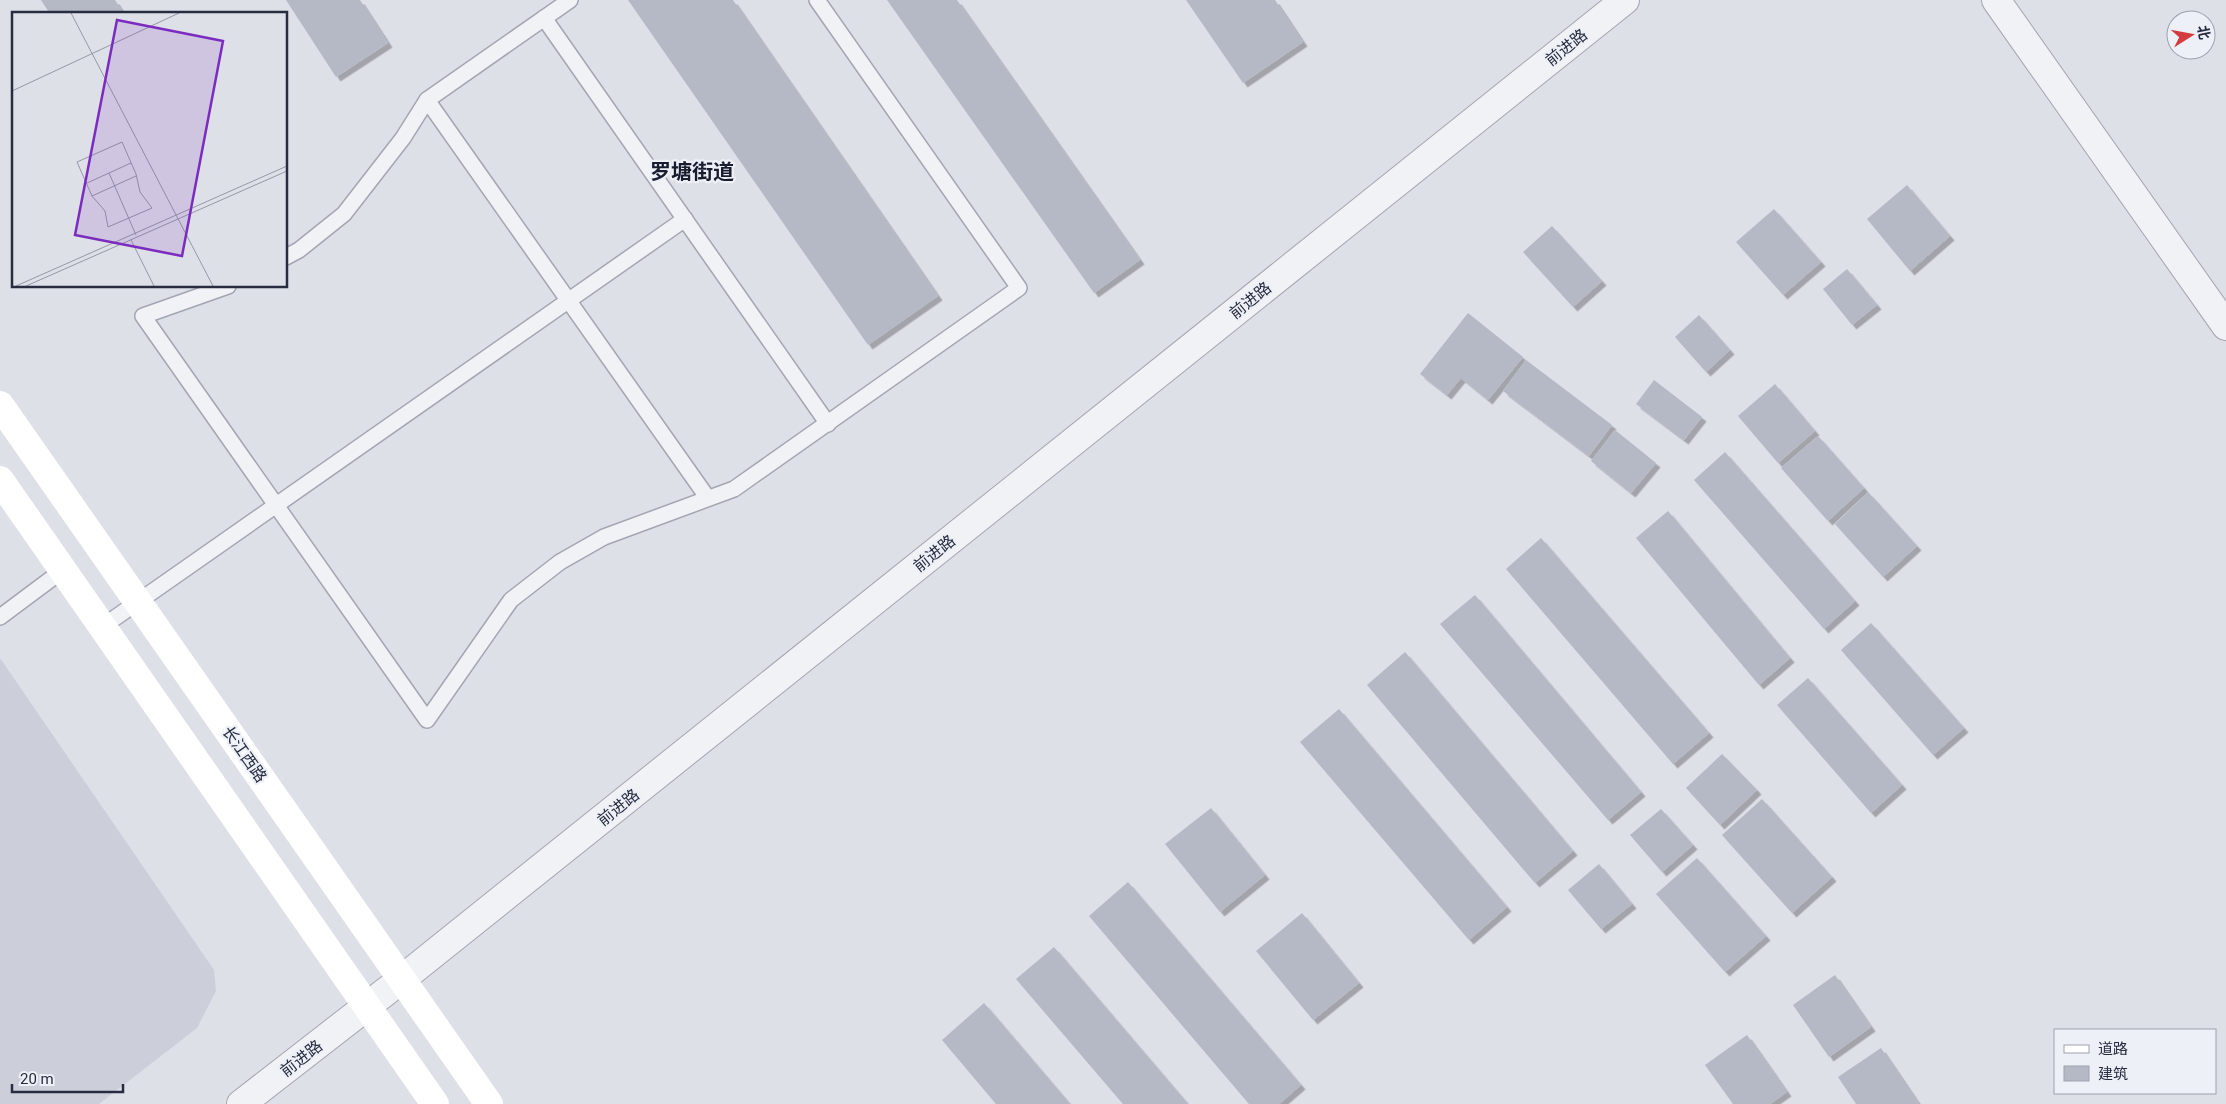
<svg xmlns="http://www.w3.org/2000/svg" width="2226" height="1104" viewBox="0 0 2226 1104" font-family="Roboto,'Noto Sans SC',sans-serif">
	<style>
		.built { fill: #cccfda }
		.building { fill: #b5b9c5; filter: url(#shadow) }
		.lines { fill: none; stroke-linecap: round; stroke-linejoin: round }
		.service-casing { stroke: #a3a6b2; stroke-width: 18 }
		.tertiary-casing { stroke: #a3a6b2; stroke-width: 30 }
		.service { stroke: #f1f2f6; stroke-width: 15 }
		.tertiary { stroke: #f1f2f6; stroke-width: 28 }
		.secondary { stroke: #fff; stroke-width: 28 }
		.labels { text-anchor: middle; stroke-width: 4.5; stroke-linejoin: round; paint-order: stroke }
		.street-label { font-size: 16px; fill: #272c40; stroke: #edf0f6 }
		.district-label { font-size: 21px; font-weight: bold; fill: #191d30; stroke: #edf0f6 }
		.inset-road { fill: none; stroke: #9598a5; stroke-width: 1 }
		.view { fill: #7b2cbf; fill-opacity: 0.15; stroke: #7b2cbf; stroke-width: 2.5 }
		.inset-edge { fill: none; stroke: #272c40; stroke-width: 2.5 }
	</style>
	<defs>
		<filter id="shadow"><feDropShadow dx="4.5" dy="4.5" stdDeviation="0" flood-color="#0004"/></filter>
	</defs>
	<rect width="100%" height="100%" fill="#dee0e8"/>
	<path class="built" d="M0,658l214,312 2,21 -19,37 -98,76h-99z"/>
	<g class="building">
		<path d="M41,0h74l9,14h-74z"/>
		<path d="M286,0h74l28,43 -52,34z"/>
		<path d="M628,0h105l205,296 -70,49z"/>
		<path d="M887,0h70l183,260 -46,33z"/>
		<path d="M1186,0h89l28,42 -60,41z"/>
		<path d="M1907,185l43,51 -40,35 -43,-52z"/>
		<path d="M1774,209l47,53 -38,33 -47,-53z"/>
		<path d="M1552,226l50,55 -29,26 -50,-55z"/>
		<path d="M1847,269l30,36 -25,20 -29,-36z"/>
		<path d="M1468,313l55,44 -35,43 -27,-22 -14,17 -27,-21z"/>
		<path d="M1699,315l31,35 -24,22 -31,-35z"/>
		<path d="M1526,360l86,65 -23,31 -86,-65z"/>
		<path d="M1654,380l48,37 -18,23 -48,-36z"/>
		<path d="M1775,384l40,47 -37,32 -40,-47z"/>
		<path d="M1615,430l41,33 -25,30 -40,-32z"/>
		<path d="M1818,436l46,52 -36,33 -47,-53z"/>
		<path d="M1725,452l130,149 -31,28 -130,-149z"/>
		<path d="M1868,492l49,54 -34,31 -48,-53z"/>
		<path d="M1668,511l122,147 -31,27 -123,-147z"/>
		<path d="M1541,538l168,195 -36,31 -167,-195z"/>
		<path d="M1475,595l166,197 -33,28 -168,-196z"/>
		<path d="M1871,623l93,105 -31,27 -92,-105z"/>
		<path d="M1405,652l168,199 -38,32 -168,-198z"/>
		<path d="M1808,678l94,107 -31,28 -94,-108z"/>
		<path d="M1339,709l168,198 -38,33 -169,-198z"/>
		<path d="M1722,754l35,36 -37,35 -34,-37z"/>
		<path d="M1762,799l70,78 -40,36 -70,-78z"/>
		<path d="M1211,808l54,67 -45,37 -55,-68z"/>
		<path d="M1661,809l32,36 -31,27 -32,-37z"/>
		<path d="M1697,858l69,78 -41,36 -69,-78z"/>
		<path d="M1599,864l33,40 -31,25 -33,-39z"/>
		<path d="M1128,882l173,203 -22,19h-30l-160,-188z"/>
		<path d="M1302,913l57,70 -46,37 -57,-69z"/>
		<path d="M1054,947l134,157h-65l-107,-125z"/>
		<path d="M1835,975l36,52 -42,30 -36,-52z"/>
		<path d="M984,1003l86,101h-74l-54,-64z"/>
		<path d="M1747,1035l40,57 -17,12h-37l-28,-39z"/>
		<path d="M1881,1048l38,56h-63l-18,-27z"/>
	</g>
	<g class="lines">
		<defs>
			<g id="service">
				<path d="M544,18l284,406"/>
				<path d="M427,100l280,397"/>
				<path d="M286,257l13,-7 45,-36 59,-76 24,-38 143,-100"/>
				<path d="M228,286l-85,30 284,404 84,-120 49,-38 44,-25 130,-48 285,-201 -202,-288"/>
				<path d="M0,617l63,-47"/>
				<path d="M102,627l583,-408"/>
			</g>
			<g id="tertiary">
				<path d="M1996,0l230,326"/>
				<path d="M241,1104l161,-125 1223,-979"/>
			</g>
		</defs>
		<use href="#service" class="service-casing"/>
		<use href="#tertiary" class="tertiary-casing"/>
		<use href="#service" class="service"/>
		<use href="#tertiary" class="tertiary"/>
		<g class="secondary">
			<path d="M0,405l489,699"/>
			<path d="M0,480l435,624"/>
		</g>
	</g>
	<g class="labels">
		<g class="street-label">
			<text transform="translate(1566 47) rotate(-39)" y="6">前进路</text>
			<text transform="translate(1250 300) rotate(-39)" y="6">前进路</text>
			<text transform="translate(934 553) rotate(-39)" y="6">前进路</text>
			<text transform="translate(245 754) rotate(55)" y="6">长江西路</text>
			<text transform="translate(618 807) rotate(-39)" y="6">前进路</text>
			<text transform="translate(301 1058) rotate(-38)" y="6">前进路</text>
		</g>
		<g class="district-label">
			<text x="692" y="179">罗塘街道</text>
		</g>
	</g>
	<g transform="translate(12 12)">
		<rect width="275" height="275" fill="#dee0e8"/>
		<path class="inset-road" d="M59,1l142,273M0,79l167,-78M110,130l14,32 4,18 12,16 -44,19 -3,-16 -13,-15 -15,-34zM97,161l27,62M75,171l44,-20M80,184l44,-20M119,228l23,46M4,274l271,-120M14,274l261,-115"/>
		<path class="view" d="M105,8l106,21 -41,215 -107,-21z"/>
		<rect width="275" height="275" class="inset-edge"/>
	</g>
	<rect x="2054" y="1029" width="162" height="65" fill="#edf0f6" stroke="#9ea2ad"/>
	<rect x="2064" y="1045" width="25" height="8" fill="#ffffff" stroke="#9ea2ad"/>
	<text x="2098" y="1054" font-size="15" fill="#272c40">道路</text>
	<rect x="2064" y="1066" width="25" height="15" fill="#b5b9c5" stroke="#9ea2ad"/>
	<text x="2098" y="1079" font-size="15" fill="#272c40">建筑</text>
	<g transform="translate(2191 35) rotate(79)"><circle r="24" fill="#edf0f6" stroke="#9ea2ad"/>
	<path d="M0-4L9 19L0 12L-9 19Z" fill="#d33d3e"/>
	<text y="-8" font-size="14" font-weight="bold" text-anchor="middle" fill="#272c40">北</text>
	</g>
	<path d="M12 1084v8h111v-8" fill="none" stroke="#272c40" stroke-width="2.5"/>
	<text x="20" y="1084" font-size="15" fill="#272c40" stroke="#edf0f6" stroke-width="4" paint-order="stroke">20 m</text>
</svg>
